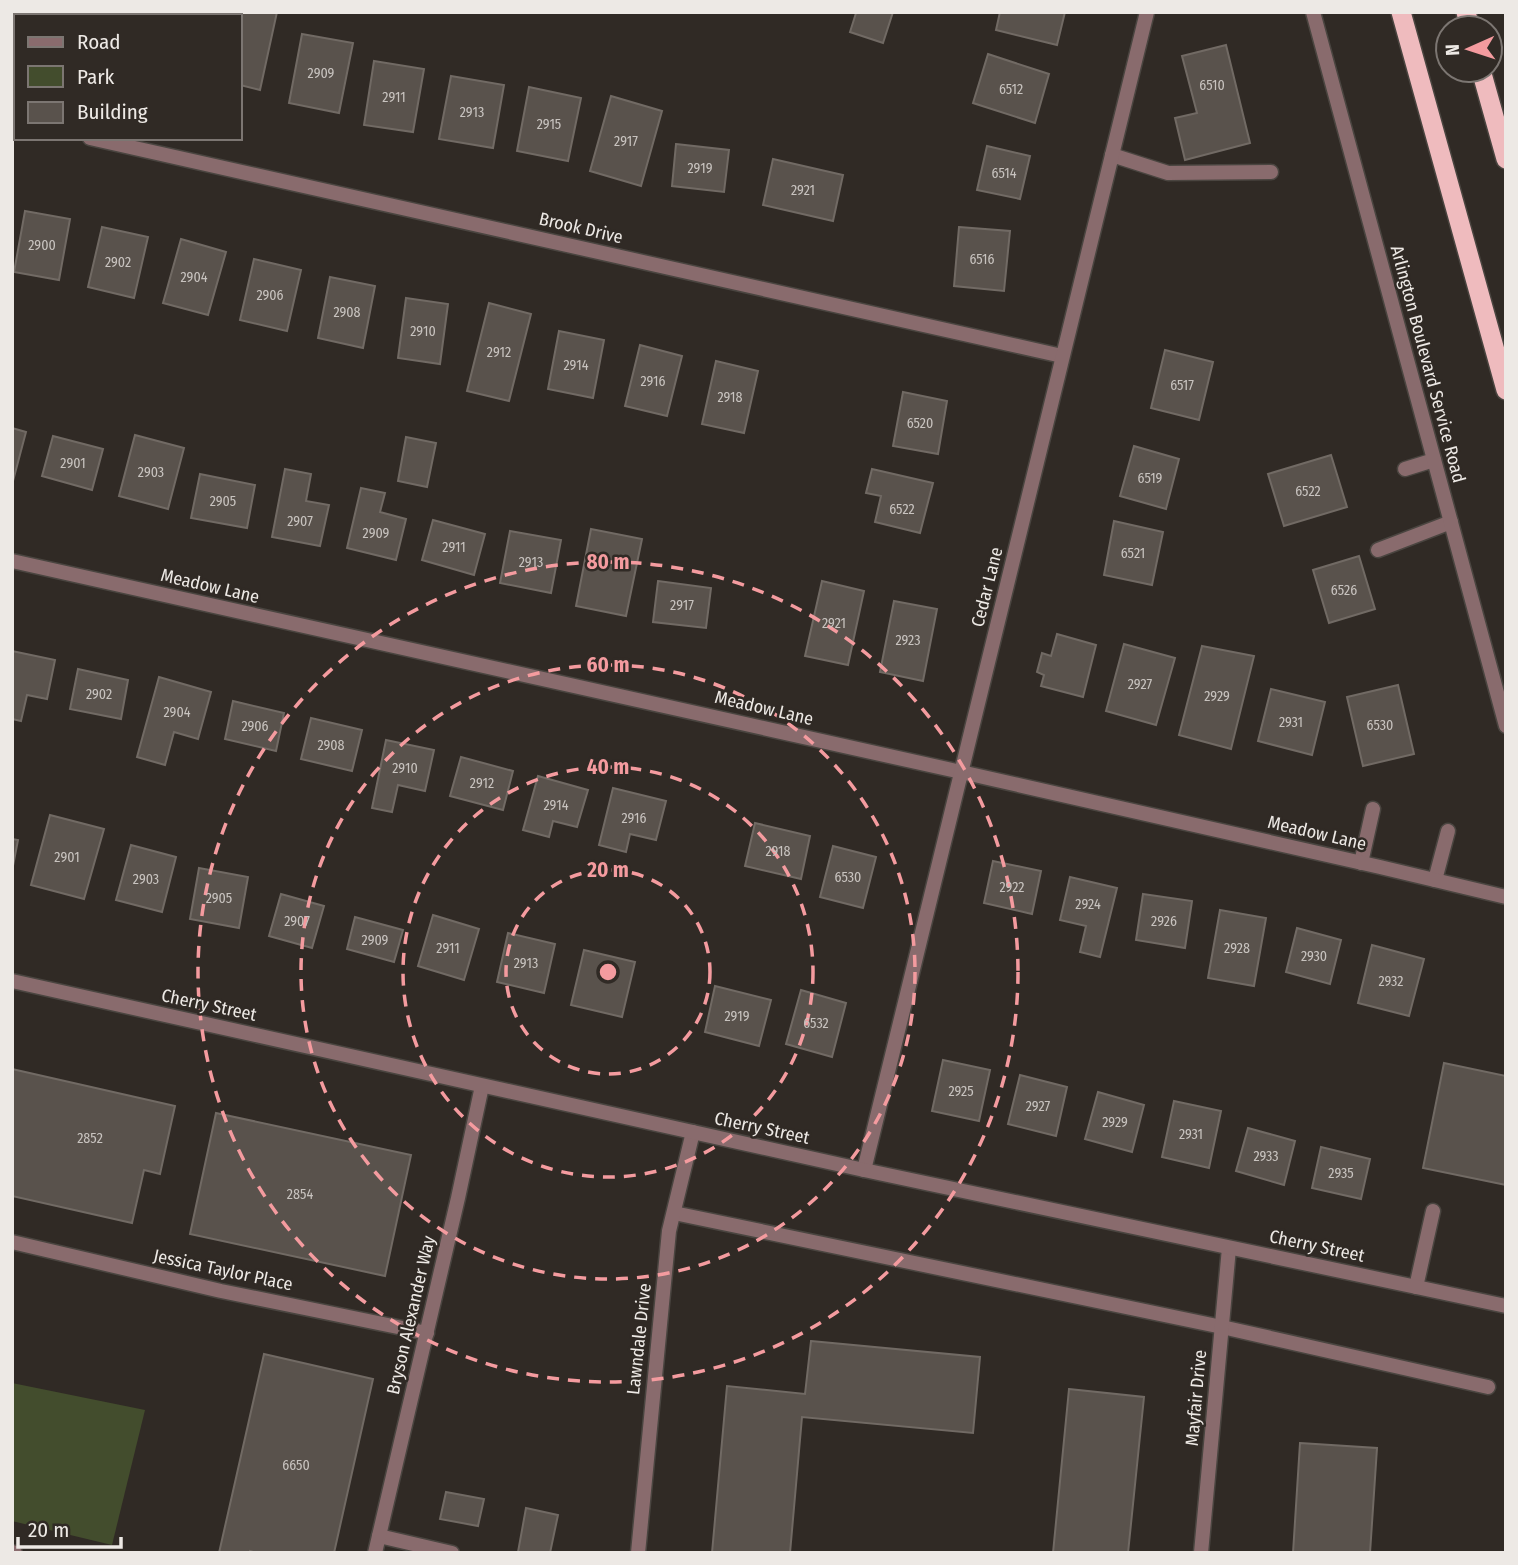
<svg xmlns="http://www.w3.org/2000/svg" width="1518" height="1565" viewBox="0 0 1518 1565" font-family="'Fira Sans Condensed',sans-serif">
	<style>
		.green { fill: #434d2d }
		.building { fill: #59524c; stroke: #716a64; stroke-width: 2 }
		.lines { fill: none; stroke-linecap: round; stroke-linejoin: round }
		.service-casing { stroke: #4a4540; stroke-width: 17 }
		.minor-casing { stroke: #4a4540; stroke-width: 17 }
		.tertiary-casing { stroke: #4a4540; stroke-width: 17 }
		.trunk-casing { stroke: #4a4540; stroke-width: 22 }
		.service { stroke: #896b6d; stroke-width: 14 }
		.minor { stroke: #896b6d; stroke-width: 14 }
		.tertiary { stroke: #896b6d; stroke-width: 14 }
		.trunk { stroke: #efbbbe; stroke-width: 19 }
		.ring { fill: none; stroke: #f49b9f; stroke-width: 3.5; stroke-dasharray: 12 9 }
		.labels { text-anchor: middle; stroke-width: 5; stroke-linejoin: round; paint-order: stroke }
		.number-label { font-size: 14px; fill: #c8c3bf }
		.street-label { font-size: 18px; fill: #ede9e5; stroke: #302a25 }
		.centre { fill: #f49b9f; stroke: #302a25; stroke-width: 3.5 }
		.ring-label { font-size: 21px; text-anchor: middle; font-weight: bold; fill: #f49b9f; stroke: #302a25; stroke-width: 5; stroke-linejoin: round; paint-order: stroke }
	</style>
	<rect width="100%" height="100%" fill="#302a25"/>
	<path class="green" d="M12,1383l133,27 -33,135 -100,-24z"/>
	<g class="building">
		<path d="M12,12h30v4h-26v24h-4z"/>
		<path d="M71,12h46l-1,4h-46z"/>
		<path d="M228,12h49l-17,78 -20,-5v-69h-13z"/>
		<path d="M854,12h39l-10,31 -33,-11 6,-19z"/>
		<path d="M1000,12h65l-8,33 -61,-15z"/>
		<path d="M302,34l51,9 -14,70 -50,-10z"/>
		<path d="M1226,45l24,98 -65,17 -10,-42 22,-5 -15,-57z"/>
		<path d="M988,54l61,20 -14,49 -62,-20z"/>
		<path d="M374,61l50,8 -11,63 -49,-7z"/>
		<path d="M451,76l53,9 -11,63 -54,-9z"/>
		<path d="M529,87l52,11 -13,63 -51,-10z"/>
		<path d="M611,96l51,15 -21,75 -51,-15z"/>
		<path d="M676,144l53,6 -5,42 -52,-6z"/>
		<path d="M987,146l43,10 -10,43 -43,-9z"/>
		<path d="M773,159l70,16 -10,46 -70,-16z"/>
		<path d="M25,211l45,8 -11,61 -45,-8z"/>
		<path d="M102,227l46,10 -14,61 -46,-11z"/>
		<path d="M959,227l51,4 -6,60 -50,-5z"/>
		<path d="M181,239l45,13 -18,63 -45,-12z"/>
		<path d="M254,259l47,11 -14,61 -47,-11z"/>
		<path d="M330,277l45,9 -12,62 -45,-10z"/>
		<path d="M406,298l42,6 -8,60 -42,-6z"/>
		<path d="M489,303l42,11 -22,87 -42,-10z"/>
		<path d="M559,331l45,9 -11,58 -45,-9z"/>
		<path d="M640,345l42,11 -15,60 -42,-10z"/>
		<path d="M1165,350l48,12 -14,58 -48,-12z"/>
		<path d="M716,361l42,10 -14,62 -42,-9z"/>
		<path d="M903,392l44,9 -9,53 -45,-8z"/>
		<path d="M12,428l14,4 -13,49h-1z"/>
		<path d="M135,435l49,13 -16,61 -49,-13z"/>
		<path d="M53,436l50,13 -11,41 -50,-14z"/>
		<path d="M406,437l30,6 -9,44 -29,-6z"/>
		<path d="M1134,446l45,13 -13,50 -46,-13z"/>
		<path d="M1331,455l16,52 -63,19 -16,-52z"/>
		<path d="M285,469l26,5 -5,27 23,4 -9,41 -48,-9z"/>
		<path d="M872,469l61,14 -13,50 -45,-11 6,-26 -15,-3z"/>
		<path d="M200,474l55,11 -8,43 -56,-10z"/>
		<path d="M361,488l24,5 -5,19 26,7 -10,41 -49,-12z"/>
		<path d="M433,520l52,14 -11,41 -52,-15z"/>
		<path d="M1114,521l49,11 -11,53 -48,-10z"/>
		<path d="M591,529l51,10 -16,77 -50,-10z"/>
		<path d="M510,531l51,9 -10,53 -51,-10z"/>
		<path d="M1359,556l16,53 -46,14 -16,-53z"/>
		<path d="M658,581l53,7 -5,40 -53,-6z"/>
		<path d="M822,581l42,10 -16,74 -43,-9z"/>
		<path d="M894,601l43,8 -14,72 -43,-9z"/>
		<path d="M1057,634l39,11 -13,52 -42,-11 3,-11 -7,-3 5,-19 9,3z"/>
		<path d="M1124,644l51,14 -19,67 -50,-14z"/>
		<path d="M1202,646l52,10 -23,93 -52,-14z"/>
		<path d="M12,651l43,9 -8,39 -20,-4 -6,26 -9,-2z"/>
		<path d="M78,669l50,11 -7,39 -51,-10z"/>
		<path d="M159,677l52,15 -13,47 -24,-7 -9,33 -28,-8z"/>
		<path d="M1398,685l16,69 -51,12 -16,-69z"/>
		<path d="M1271,689l54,13 -13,53 -54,-14z"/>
		<path d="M233,701l51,12 -8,38 -51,-12z"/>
		<path d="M311,718l51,12 -10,41 -51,-12z"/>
		<path d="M386,740l48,10 -9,41 -27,-6 -6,27 -20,-4z"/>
		<path d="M461,757l52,14 -10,39 -53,-14z"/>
		<path d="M538,776l50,14 -11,37 -24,-6 -4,16 -26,-7z"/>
		<path d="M613,788l53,13 -10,39 -26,-6 -4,18 -27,-7z"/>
		<path d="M50,815l54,14 -20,70 -53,-14z"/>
		<path d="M755,823l55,13 -9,43 -56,-13z"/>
		<path d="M12,839l6,1 -6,31z"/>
		<path d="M131,845l45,12 -14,55 -46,-12z"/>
		<path d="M833,846l43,11 -13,51 -43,-11z"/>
		<path d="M993,861l48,10 -9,43 -48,-11z"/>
		<path d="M199,868l49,9 -9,51 -49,-9z"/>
		<path d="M1070,877l47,11 -17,69 -20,-5 6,-26 -26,-6z"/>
		<path d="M281,894l43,12 -12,42 -43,-12z"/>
		<path d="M1143,894l49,7 -7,47 -49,-8z"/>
		<path d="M1220,910l46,8 -12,68 -46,-8z"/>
		<path d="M433,915l46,14 -15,51 -46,-14z"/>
		<path d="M355,917l48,13 -9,32 -47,-13z"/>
		<path d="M1297,928l44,12 -11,44 -44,-12z"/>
		<path d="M508,933l47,11 -11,49 -47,-11z"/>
		<path d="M1372,945l52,14 -15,57 -51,-13z"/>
		<path d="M584,950l51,12 -13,55 -51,-12z"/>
		<path d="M715,986l56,14 -12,46 -54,-14z"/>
		<path d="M801,990l45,13 -14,54 -46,-13z"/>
		<path d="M943,1060l47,10 -11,51 -47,-10z"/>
		<path d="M1444,1063l62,13v109l-83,-17z"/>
		<path d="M12,1069l163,37 -15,68 -16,-4 -12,53 -120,-27z"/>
		<path d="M1020,1075l47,12 -11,49 -48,-12z"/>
		<path d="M1098,1092l46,13 -12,47 -47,-13z"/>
		<path d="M1174,1101l47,10 -12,57 -47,-11z"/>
		<path d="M216,1113l195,42 -26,121 -195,-42z"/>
		<path d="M1248,1128l47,13 -11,44 -48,-14z"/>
		<path d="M1321,1147l49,12 -9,40 -49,-11z"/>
		<path d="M811,1341l169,16 -7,76 -171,-16 -12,136h-78l15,-167 78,8z"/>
		<path d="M264,1354l109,25 -39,174h-77l-7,-2 -1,2h-30z"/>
		<path d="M1069,1389l75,8 -16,156h-75z"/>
		<path d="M1300,1443l77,5 -7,105h-77z"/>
		<path d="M446,1492l38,7 -6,27 -38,-7z"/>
		<path d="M526,1508l32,7 -8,38 -32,-1z"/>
	</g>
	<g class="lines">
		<defs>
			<g id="service">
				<path d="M1112,155l56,18 103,-1"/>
				<path d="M1405,469l29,-9"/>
				<path d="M1378,550l73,-28"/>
				<path d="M1361,863l12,-54"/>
				<path d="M1435,880l13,-49"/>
				<path d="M12,1242l209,49 206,42"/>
				<path d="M1416,1287l17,-76"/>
				<path d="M379,1536l73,17"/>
				<path d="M12,1552l3,1"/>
				<path d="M375,1553l83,-355 24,-112"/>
			</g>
			<g id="minor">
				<path d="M1313,12l193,714"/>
				<path d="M12,121l4,1"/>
				<path d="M90,138l972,218"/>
				<path d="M12,561l949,211 419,95 126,30"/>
				<path d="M864,1170l283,-1158"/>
				<path d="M674,1213l548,114 266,60"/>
				<path d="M638,1553l31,-322 24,-99"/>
				<path d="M1201,1553l28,-305"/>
			</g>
			<path id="tertiary" d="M12,981l852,189 642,136"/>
			<g id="trunk">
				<path d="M1401,12l105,378"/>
				<path d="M1466,12l4,16"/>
				<path d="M1481,70l25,89"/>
			</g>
		</defs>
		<use href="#service" class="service-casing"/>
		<use href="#minor" class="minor-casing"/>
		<use href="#tertiary" class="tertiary-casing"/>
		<use href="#trunk" class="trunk-casing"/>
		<use href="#service" class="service"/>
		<use href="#minor" class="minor"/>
		<use href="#tertiary" class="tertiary"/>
		<use href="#trunk" class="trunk"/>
	</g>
	<g class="ring">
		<circle cx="608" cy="972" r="102"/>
		<circle cx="608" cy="972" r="205"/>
		<circle cx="608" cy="972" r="307"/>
		<circle cx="608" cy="972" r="410"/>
	</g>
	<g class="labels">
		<g class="number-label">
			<text x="321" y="78">2909</text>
			<text x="1212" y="90">6510</text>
			<text x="1011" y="94">6512</text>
			<text x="394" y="102">2911</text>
			<text x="472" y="117">2913</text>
			<text x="549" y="129">2915</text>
			<text x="626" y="146">2917</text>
			<text x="700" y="173">2919</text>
			<text x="1004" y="178">6514</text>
			<text x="803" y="195">2921</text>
			<text x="42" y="250">2900</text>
			<text x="982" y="264">6516</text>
			<text x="118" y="267">2902</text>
			<text x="194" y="282">2904</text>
			<text x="270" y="300">2906</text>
			<text x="347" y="317">2908</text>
			<text x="423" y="336">2910</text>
			<text x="499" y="357">2912</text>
			<text x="576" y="370">2914</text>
			<text x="653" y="386">2916</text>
			<text x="1182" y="390">6517</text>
			<text x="730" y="402">2918</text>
			<text x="920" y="428">6520</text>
			<text x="73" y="468">2901</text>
			<text x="151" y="477">2903</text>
			<text x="1150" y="483">6519</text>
			<text x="1308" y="496">6522</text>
			<text x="223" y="506">2905</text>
			<text x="902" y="514">6522</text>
			<text x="300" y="526">2907</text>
			<text x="376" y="538">2909</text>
			<text x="454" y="552">2911</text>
			<text x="1133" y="558">6521</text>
			<text x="531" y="567">2913</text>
			<text x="1344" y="595">6526</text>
			<text x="682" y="610">2917</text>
			<text x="834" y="628">2921</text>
			<text x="908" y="645">2923</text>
			<text x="1140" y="689">2927</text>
			<text x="99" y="699">2902</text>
			<text x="1217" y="701">2929</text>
			<text x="177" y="717">2904</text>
			<text x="1291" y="727">2931</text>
			<text x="1380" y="730">6530</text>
			<text x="255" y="731">2906</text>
			<text x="331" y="750">2908</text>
			<text x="405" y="773">2910</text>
			<text x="482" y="788">2912</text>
			<text x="556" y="810">2914</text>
			<text x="634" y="823">2916</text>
			<text x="778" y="856">2918</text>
			<text x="67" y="862">2901</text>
			<text x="848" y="882">6530</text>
			<text x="146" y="884">2903</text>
			<text x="1012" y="892">2922</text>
			<text x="219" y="903">2905</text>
			<text x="1088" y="909">2924</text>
			<text x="297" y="926">2907</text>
			<text x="1164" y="926">2926</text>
			<text x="375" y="945">2909</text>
			<text x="448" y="953">2911</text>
			<text x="1237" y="953">2928</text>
			<text x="1314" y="961">2930</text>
			<text x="526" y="968">2913</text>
			<text x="1391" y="986">2932</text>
			<text x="737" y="1021">2919</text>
			<text x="816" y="1028">6532</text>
			<text x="961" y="1096">2925</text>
			<text x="1038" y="1111">2927</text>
			<text x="1115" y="1127">2929</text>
			<text x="1191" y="1139">2931</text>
			<text x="90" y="1143">2852</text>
			<text x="1266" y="1161">2933</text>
			<text x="1341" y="1178">2935</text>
			<text x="300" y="1199">2854</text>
			<text x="296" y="1470">6650</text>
		</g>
		<g class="street-label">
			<text transform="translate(581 228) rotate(13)" y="6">Brook Drive</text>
			<text transform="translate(1428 364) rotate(75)" y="6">Arlington Boulevard Service Road</text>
			<text transform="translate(210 586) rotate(13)" y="6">Meadow Lane</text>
			<text transform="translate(987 587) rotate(-76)" y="6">Cedar Lane</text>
			<text transform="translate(764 708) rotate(13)" y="6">Meadow Lane</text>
			<text transform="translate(1317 833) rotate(13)" y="6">Meadow Lane</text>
			<text transform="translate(209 1005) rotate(12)" y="6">Cherry Street</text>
			<text transform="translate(762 1128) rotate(12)" y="6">Cherry Street</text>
			<text transform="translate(1317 1246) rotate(12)" y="6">Cherry Street</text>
			<text transform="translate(223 1270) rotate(12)" y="6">Jessica Taylor Place</text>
			<text transform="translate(411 1315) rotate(-77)" y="6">Bryson Alexander Way</text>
			<text transform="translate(639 1339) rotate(-84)" y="6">Lawndale Drive</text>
			<text transform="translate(1196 1398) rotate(-85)" y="6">Mayfair Drive</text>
		</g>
	</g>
	<circle cx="608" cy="972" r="10" class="centre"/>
	<g class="ring-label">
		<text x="608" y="569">80 m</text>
		<text x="608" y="672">60 m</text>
		<text x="608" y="774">40 m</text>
		<text x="608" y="877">20 m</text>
	</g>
	<rect width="1518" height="1565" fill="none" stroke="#ede9e5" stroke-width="28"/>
	<rect x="14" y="14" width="228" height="126" fill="#302a25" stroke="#7c7672" stroke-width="2"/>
	<rect x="28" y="37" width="35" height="10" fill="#896b6d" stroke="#7c7672" stroke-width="2"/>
	<text x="77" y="49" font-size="21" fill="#ede9e5">Road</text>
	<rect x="28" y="66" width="35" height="21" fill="#434d2d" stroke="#7c7672" stroke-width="2"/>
	<text x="77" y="84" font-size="21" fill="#ede9e5">Park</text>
	<rect x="28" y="102" width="35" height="21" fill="#59524c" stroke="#7c7672" stroke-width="2"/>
	<text x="77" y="119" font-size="21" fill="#ede9e5">Building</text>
	<g transform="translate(1469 49) rotate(267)"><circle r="33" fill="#302a25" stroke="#7c7672" stroke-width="2"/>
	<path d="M0-5L12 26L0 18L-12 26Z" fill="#f49b9f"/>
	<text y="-10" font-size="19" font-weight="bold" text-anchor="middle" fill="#ede9e5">N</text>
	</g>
	<path d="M18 1537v10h103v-10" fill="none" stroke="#ede9e5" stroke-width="3.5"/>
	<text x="28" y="1537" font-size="21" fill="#ede9e5" stroke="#302a25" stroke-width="5" paint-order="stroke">20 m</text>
</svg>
